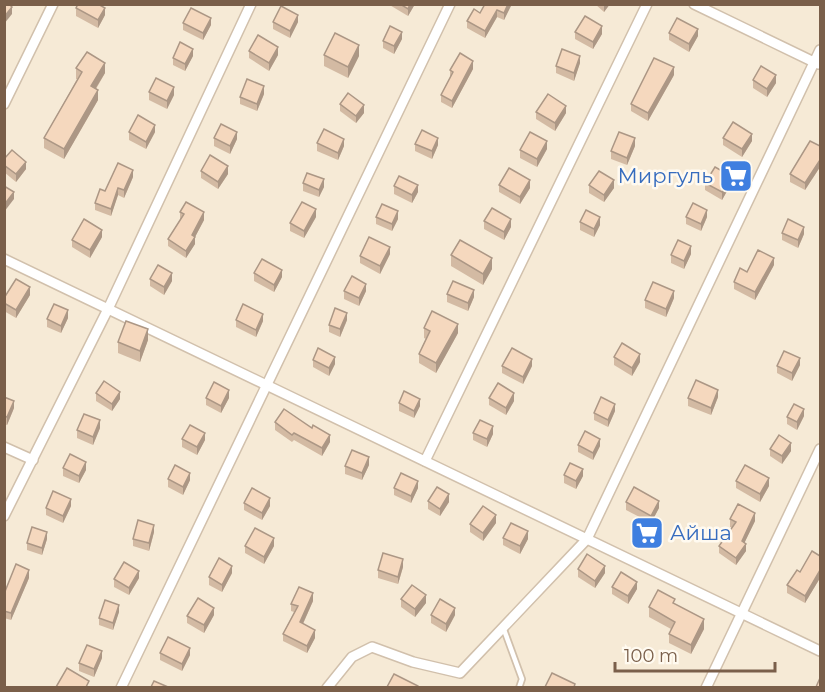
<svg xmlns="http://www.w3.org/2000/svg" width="825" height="692" viewBox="0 0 825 692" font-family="Montserrat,sans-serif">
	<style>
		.residential { fill: #f6ead6 }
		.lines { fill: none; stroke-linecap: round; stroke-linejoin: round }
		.lane-casing { stroke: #d1c0ac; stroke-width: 8 }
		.street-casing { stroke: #d1c0ac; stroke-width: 12 }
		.lane { stroke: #fff; stroke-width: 4.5 }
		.street { stroke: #fff; stroke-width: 9 }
		.wall { fill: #d3baa3 }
		.shaded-wall { fill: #ac9785 }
		.building { fill: #f5d8be; stroke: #ac9785; stroke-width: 1.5 }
		.labels { text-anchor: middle; stroke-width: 5; stroke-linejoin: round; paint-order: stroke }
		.shop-label { font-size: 21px; fill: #366cbe; stroke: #fffaf0; text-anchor: end }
	</style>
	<rect width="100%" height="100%" fill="#fef7e8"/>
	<rect class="residential" x="5" y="5" width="815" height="682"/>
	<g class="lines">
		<defs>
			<path id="lane" d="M503,627l19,52 -3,9"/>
			<g id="street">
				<path d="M694,4l124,60"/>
				<path d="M4,104l49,-100"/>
				<path d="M4,259l816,392"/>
				<path d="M4,447l29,13"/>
				<path d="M425,461l222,-457"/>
				<path d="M4,516l104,-207 143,-305"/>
				<path d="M121,688l329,-684"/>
				<path d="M327,688l25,-31 20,-10 41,15 47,11 127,-134 233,-489"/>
				<path d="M706,688l114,-239"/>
			</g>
		</defs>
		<use href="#lane" class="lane-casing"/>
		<use href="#street" class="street-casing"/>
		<use href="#lane" class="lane"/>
		<use href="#street" class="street"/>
	</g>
	<g class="wall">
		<path d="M388,4h27l-7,12z"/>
		<path d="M511,4l-7,16 -7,-3 -12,21 -18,-10v-7l13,-8z"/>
		<path d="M595,4h15l-6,8z"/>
		<path d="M76,8l29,7 -7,13 -22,-12z"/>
		<path d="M273,22h25l-8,16 -17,-9z"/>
		<path d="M183,23l28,2 -8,15 -20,-10z"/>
		<path d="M575,32l27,2 -9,15 -18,-10z"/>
		<path d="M669,33l29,3 -9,16 -20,-12z"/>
		<path d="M402,39l-8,15 -11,-6v-7z"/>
		<path d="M249,51l29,4 -9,16 -20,-13z"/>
		<path d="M324,55l35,1 -11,22 -24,-12z"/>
		<path d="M193,56l-8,15 -12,-6v-7z"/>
		<path d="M580,63l-6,18 -18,-8v-7z"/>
		<path d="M76,68l29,5 -9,16 2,11 -34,59 -20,-11v-10l33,-59h-1z"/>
		<path d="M473,69l-21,39 -11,-6v-7l9,-17v-8z"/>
		<path d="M674,75l-26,46 -17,-10v-7z"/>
		<path d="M753,80l23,3 -9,14 -14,-9z"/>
		<path d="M149,92l25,3 -7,14 -18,-9z"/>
		<path d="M264,94l-7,17 -17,-7v-7z"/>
		<path d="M340,104l24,9 -8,10 -16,-12z"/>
		<path d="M536,112l30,1 -11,18 -19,-12z"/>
		<path d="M129,132h26l-9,17 -17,-9z"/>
		<path d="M214,138l23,1 -7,15 -16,-8z"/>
		<path d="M723,138l29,3 -10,16 -19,-12z"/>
		<path d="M317,143l27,3 -6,14 -21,-9z"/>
		<path d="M415,144l23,1 -6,14 -17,-8z"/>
		<path d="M635,146l-8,19 -16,-6v-8z"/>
		<path d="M820,146v21l-15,23 -15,-8v-8z"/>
		<path d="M547,149l-10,18 -17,-9v-8z"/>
		<path d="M4,159l22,10 -10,13 -12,-10z"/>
		<path d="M201,171l27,3 -10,15 -17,-11z"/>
		<path d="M729,171l14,2 -4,7 -10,-6z"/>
		<path d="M133,177l-9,21 -6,-3 -7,21 -16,-6v-7l10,-12z"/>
		<path d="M303,183l21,4 -5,10 -16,-6z"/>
		<path d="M705,183l26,1 -9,16 -17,-10z"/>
		<path d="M499,185l31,3 -10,16 -21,-12z"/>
		<path d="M589,185l25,3 -10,14 -15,-9z"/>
		<path d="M394,186l24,6 -6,11 -18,-9z"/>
		<path d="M180,212l24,8 -9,17v7l-9,14 -18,-12v-7l12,-19z"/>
		<path d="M316,217l-12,21 -14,-7v-8z"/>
		<path d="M376,217l22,2 -6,12 -16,-7z"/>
		<path d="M686,217h21l-6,14 -15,-7z"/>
		<path d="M484,221l27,6 -7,13 -20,-11z"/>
		<path d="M580,222l20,3 -6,12 -14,-7z"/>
		<path d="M782,233l22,1 -6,14 -16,-8z"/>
		<path d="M102,237l-12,21 -18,-11v-7z"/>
		<path d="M390,254l-10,20 -20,-11v-7z"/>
		<path d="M691,254l-7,15 -13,-6v-8z"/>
		<path d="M451,255l41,14 -9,16 -32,-19z"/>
		<path d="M774,265l-19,35 -21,-11v-7l13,-10z"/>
		<path d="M254,273l28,4 -8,15 -20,-11z"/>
		<path d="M150,279l22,2 -8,14 -14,-9z"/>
		<path d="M344,291h22l-7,15 -15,-7z"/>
		<path d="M447,294l27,3 -6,14 -21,-9z"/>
		<path d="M30,295l-14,23 -12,-7v-13z"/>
		<path d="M674,298l-8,19 -21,-9v-8z"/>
		<path d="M68,318l-7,15 -14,-6v-8z"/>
		<path d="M236,320l27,1 -7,16 -20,-10z"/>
		<path d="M347,320l-7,17 -11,-5v-7z"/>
		<path d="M424,328l34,5 -22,40 -17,-10v-9l7,-15 -2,-1z"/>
		<path d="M820,336v13l-1,-1v-8z"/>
		<path d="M148,340l-8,22 -22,-9v-11z"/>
		<path d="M614,357l26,5 -8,14 -18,-11z"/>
		<path d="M313,360l22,4 -6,12 -16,-9z"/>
		<path d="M800,365l-8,16 -15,-8v-7z"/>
		<path d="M502,366h30l-9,18 -21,-11z"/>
		<path d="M96,393l24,6 -8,12 -16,-10z"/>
		<path d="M4,397l10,11 -7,17 -3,-1z"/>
		<path d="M718,397l-7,18 -23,-9v-8z"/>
		<path d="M206,398h23l-8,15 -15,-8z"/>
		<path d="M489,398l25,3 -8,14 -17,-10z"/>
		<path d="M399,403l21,3 -6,12 -15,-7z"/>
		<path d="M615,411l-7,16 -14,-7v-7z"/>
		<path d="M804,416l-7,14 -10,-6v-7z"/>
		<path d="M275,422l55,20 -8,14 -28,-16 -2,2 -17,-12z"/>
		<path d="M100,428l-7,17 -16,-7v-8z"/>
		<path d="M473,433l20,1 -6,13 -14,-7z"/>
		<path d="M182,439l23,1 -8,15 -15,-8z"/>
		<path d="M578,445l22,1 -7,14 -15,-8z"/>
		<path d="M770,449l21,2 -9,13 -12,-8z"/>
		<path d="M369,465l-7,15 -17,-6v-8z"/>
		<path d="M63,468l23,2 -7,13 -16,-7z"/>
		<path d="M564,475l19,1 -7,13 -12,-6z"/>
		<path d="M168,479l22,1 -7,15 -15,-8z"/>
		<path d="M736,481l33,5 -9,16 -24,-14z"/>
		<path d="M394,488h24l-7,15 -17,-8z"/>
		<path d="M428,501l21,1 -9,14 -12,-7z"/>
		<path d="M626,502l33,6 -8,15 -25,-13z"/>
		<path d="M244,503l26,3 -8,14 -18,-10z"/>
		<path d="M71,506l-8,17 -17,-8v-7z"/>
		<path d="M730,519l25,2 -11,22 2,8 -10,14 -17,-12v-7l13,-19h-2z"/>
		<path d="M496,523l-13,18 -13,-9v-8z"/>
		<path d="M154,532l-5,19 -16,-5v-7z"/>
		<path d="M503,538l25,1 -8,15 -17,-9z"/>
		<path d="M47,539l-5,16 -15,-5v-7z"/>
		<path d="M245,546h29l-10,18 -19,-11z"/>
		<path d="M820,556v22l-15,25 -18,-10v-8l13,-13z"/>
		<path d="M403,567l-5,17 -20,-6v-8z"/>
		<path d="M578,569l27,4 -10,15 -17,-11z"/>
		<path d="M232,573l-10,19 -13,-7v-8z"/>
		<path d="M29,578l-18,42 -7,-2v-24z"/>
		<path d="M139,578l-10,17 -15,-8v-8z"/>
		<path d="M612,587l25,2 -9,15 -16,-10z"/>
		<path d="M401,599l25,4 -11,14 -14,-10z"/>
		<path d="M313,601l-10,23 12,14 -8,15 -24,-12v-7l11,-22 -3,-1v-7z"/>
		<path d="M675,604l29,25 -13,25 -22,-11v-9l2,-5 -22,-12v-10z"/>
		<path d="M119,612l-6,18 -14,-5v-7z"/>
		<path d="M214,615l-10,18 -17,-10v-7z"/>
		<path d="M431,615h24l-9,17 -15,-9z"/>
		<path d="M160,653l30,2 -8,16 -22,-11z"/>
		<path d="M102,658l-8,19 -15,-6v-8z"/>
	</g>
	<g class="shaded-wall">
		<path d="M410,4h5l-7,12v-7z"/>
		<path d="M508,4h3v2l-7,14v-7z"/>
		<path d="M604,4h6l-6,8z"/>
		<path d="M12,7v7l-8,10v-7z"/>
		<path d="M105,8v7l-7,13v-8z"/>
		<path d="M497,10v7l-12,21v-7z"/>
		<path d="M298,15v7l-8,16v-7z"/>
		<path d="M211,18v7l-8,15v-7z"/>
		<path d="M602,26v8l-9,15v-7z"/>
		<path d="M698,29v7l-9,16v-8z"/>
		<path d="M402,32v7l-8,15v-8z"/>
		<path d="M359,45v11l-11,22v-11z"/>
		<path d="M278,47v8l-9,16v-8z"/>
		<path d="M193,49v7l-8,15v-7z"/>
		<path d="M580,56v7l-6,18v-8z"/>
		<path d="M473,61v8l-21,39v-7z"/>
		<path d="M105,63v10l-14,23v-10z"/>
		<path d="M674,67v8l-26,46v-8z"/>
		<path d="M776,75v8l-9,14v-8z"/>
		<path d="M264,86v8l-7,17v-7z"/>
		<path d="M174,87v8l-7,14v-8z"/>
		<path d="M98,90v10l-34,59v-10z"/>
		<path d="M364,105v8l-8,10v-7z"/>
		<path d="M566,106v7l-11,18v-8z"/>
		<path d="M155,125v7l-9,17v-7z"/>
		<path d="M237,132v7l-7,15v-8z"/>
		<path d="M752,134v7l-10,16v-8z"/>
		<path d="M438,138v7l-6,14v-8z"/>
		<path d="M635,138v8l-8,19v-7z"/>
		<path d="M344,139v7l-6,14v-7z"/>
		<path d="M547,141v8l-10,18v-8z"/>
		<path d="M820,160v7l-15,23v-7z"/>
		<path d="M26,162v7l-10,13v-8z"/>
		<path d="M228,166v8l-10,15v-7z"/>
		<path d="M133,170v7l-9,21v-8z"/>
		<path d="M731,176v8l-9,16v-8z"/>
		<path d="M324,179v8l-5,10v-7z"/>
		<path d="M530,180v8l-10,16v-7z"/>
		<path d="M614,180v8l-10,14v-7z"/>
		<path d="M418,185v7l-6,11v-8z"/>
		<path d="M118,188v7l-7,21v-7z"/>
		<path d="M14,192v7l-10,13v-7z"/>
		<path d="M316,209v8l-12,21v-7z"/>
		<path d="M707,210v7l-6,14v-7z"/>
		<path d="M398,211v8l-6,12v-7z"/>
		<path d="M204,212v8l-9,17v7l-9,14v-7l6,-16z"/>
		<path d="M600,217v8l-6,12v-8z"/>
		<path d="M511,219v8l-7,13v-8z"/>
		<path d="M804,227v7l-6,14v-8z"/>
		<path d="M102,230v7l-12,21v-8z"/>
		<path d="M691,246v8l-7,15v-8z"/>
		<path d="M390,247v7l-10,20v-8z"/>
		<path d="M492,258v11l-9,16v-11z"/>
		<path d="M774,258v7l-19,35v-8z"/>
		<path d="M282,270v7l-8,15v-7z"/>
		<path d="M172,273v8l-8,14v-8z"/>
		<path d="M366,284v7l-7,15v-8z"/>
		<path d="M30,287v8l-14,23v-8z"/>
		<path d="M474,290v7l-6,14v-8z"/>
		<path d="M674,291v7l-8,19v-8z"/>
		<path d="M68,310v8l-7,15v-7z"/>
		<path d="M347,313v7l-7,17v-8z"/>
		<path d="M263,314v7l-7,16v-7z"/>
		<path d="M458,324v9l-22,40v-10z"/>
		<path d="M148,329v11l-8,22v-11z"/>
		<path d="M640,354v8l-8,14v-8z"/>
		<path d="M335,357v7l-6,12v-8z"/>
		<path d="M800,358v7l-8,16v-8z"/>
		<path d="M532,359v7l-9,18v-7z"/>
		<path d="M229,390v8l-8,15v-7z"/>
		<path d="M718,390v7l-7,18v-7z"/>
		<path d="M120,392v7l-8,12v-7z"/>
		<path d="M514,393v8l-8,14v-7z"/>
		<path d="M420,399v7l-6,12v-7z"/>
		<path d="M14,401v7l-7,17v-8z"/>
		<path d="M615,404v7l-7,16v-7z"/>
		<path d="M804,409v7l-7,14v-8z"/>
		<path d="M100,420v8l-7,17v-8z"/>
		<path d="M493,426v8l-6,13v-8z"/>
		<path d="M205,433v7l-8,15v-8z"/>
		<path d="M330,435v7l-8,14v-8z"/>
		<path d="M600,439v7l-7,14v-7z"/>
		<path d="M791,443v8l-9,13v-8z"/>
		<path d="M369,457v8l-7,15v-7z"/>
		<path d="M86,462v8l-7,13v-7z"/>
		<path d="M583,469v7l-7,13v-8z"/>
		<path d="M190,473v7l-7,15v-8z"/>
		<path d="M769,478v8l-9,16v-8z"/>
		<path d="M418,481v7l-7,15v-7z"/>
		<path d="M449,494v8l-9,14v-7z"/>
		<path d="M270,498v8l-8,14v-7z"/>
		<path d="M71,499v7l-8,17v-7z"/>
		<path d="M659,501v7l-8,15v-7z"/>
		<path d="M755,513v8l-13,27v-7z"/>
		<path d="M496,515v8l-13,18v-8z"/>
		<path d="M154,525v7l-5,19v-8z"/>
		<path d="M528,531v8l-8,15v-8z"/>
		<path d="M47,532v7l-5,16v-7z"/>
		<path d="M274,538v8l-10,18v-7z"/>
		<path d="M746,544v7l-10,14v-7z"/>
		<path d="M403,559v8l-5,17v-7z"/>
		<path d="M232,566v7l-10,19v-7z"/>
		<path d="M605,566v7l-10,15v-7z"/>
		<path d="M29,570v8l-18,42v-7z"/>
		<path d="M820,570v8l-15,25v-7z"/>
		<path d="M139,571v7l-10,17v-7z"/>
		<path d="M637,582v7l-9,15v-8z"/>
		<path d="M313,593v8l-13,29v-8z"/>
		<path d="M426,595v8l-11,14v-8z"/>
		<path d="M119,605v7l-6,18v-7z"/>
		<path d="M214,608v7l-10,18v-8z"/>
		<path d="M455,608v7l-9,17v-8z"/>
		<path d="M704,619v10l-13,25v-9z"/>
		<path d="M315,630v8l-8,15v-7z"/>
		<path d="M190,648v7l-8,16v-7z"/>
		<path d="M102,651v7l-8,19v-8z"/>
	</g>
	<g class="building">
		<path d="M4,4h5l3,3 -8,10z"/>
		<path d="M78,4h20l7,4 -7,12 -22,-12z"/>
		<path d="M400,4h10l-2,5z"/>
		<path d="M485,4h23l-4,9 -7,-3 -12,21 -18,-10 7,-12 6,4z"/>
		<path d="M281,6l17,9 -8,16 -17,-9z"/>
		<path d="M191,8l20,10 -8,15 -20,-10z"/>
		<path d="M585,16l17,10 -9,16 -18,-10z"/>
		<path d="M677,18l21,11 -9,15 -20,-11z"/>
		<path d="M390,26l12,6 -8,14 -11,-5z"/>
		<path d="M335,33l24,12 -11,22 -24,-12z"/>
		<path d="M258,35l20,12 -9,16 -20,-12z"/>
		<path d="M180,42l13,7 -8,15 -12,-6z"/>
		<path d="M562,49l18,7 -6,17 -18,-7z"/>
		<path d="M87,52l18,11 -14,23 7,4 -34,59 -20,-11 38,-66 -6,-4z"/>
		<path d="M460,53l13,8 -21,40 -11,-6 12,-23 -3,-2z"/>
		<path d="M654,58l20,9 -26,46 -17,-9z"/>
		<path d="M761,66l15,9 -9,14 -14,-9z"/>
		<path d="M156,78l18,9 -7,14 -18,-9z"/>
		<path d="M247,79l17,7 -7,18 -17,-7z"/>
		<path d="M348,93l16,12 -8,11 -16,-12z"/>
		<path d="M548,94l18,12 -11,17 -19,-11z"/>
		<path d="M138,115l17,10 -9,17 -17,-10z"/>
		<path d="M733,122l19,12 -10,15 -19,-11z"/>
		<path d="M221,124l16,8 -7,14 -16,-8z"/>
		<path d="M324,129l20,10 -6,14 -21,-10z"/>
		<path d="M422,130l16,8 -6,13 -17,-7z"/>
		<path d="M530,132l17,9 -10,18 -17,-9z"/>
		<path d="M619,132l16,6 -8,20 -16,-7z"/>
		<path d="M810,141l10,5v14l-15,23 -15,-9z"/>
		<path d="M12,150l14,12 -10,12 -12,-9v-6z"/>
		<path d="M210,155l18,11 -10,16 -17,-11z"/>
		<path d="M118,163l15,7 -9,20 -6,-2 -7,21 -16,-6 5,-14 5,2z"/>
		<path d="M733,163l10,6 -4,7 -10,-5z"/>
		<path d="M715,167l16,9 -9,16 -17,-9z"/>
		<path d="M509,168l21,12 -10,17 -21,-12z"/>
		<path d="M599,171l15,9 -10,15 -15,-10z"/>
		<path d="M307,173l17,6 -5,11 -16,-7z"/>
		<path d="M399,176l19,9 -6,10 -18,-9z"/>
		<path d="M4,186l10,6 -10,13z"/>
		<path d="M186,202l18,10 -12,23 3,2 -9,14 -18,-12 16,-25 -4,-2z"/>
		<path d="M302,202l14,7 -12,22 -14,-8z"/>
		<path d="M693,203l14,7 -6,14 -15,-7z"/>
		<path d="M382,204l16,7 -6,13 -16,-7z"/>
		<path d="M492,208l19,11 -7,13 -20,-11z"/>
		<path d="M586,210l14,7 -6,12 -14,-7z"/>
		<path d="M84,219l18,11 -12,20 -18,-10z"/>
		<path d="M788,219l16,8 -6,13 -16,-7z"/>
		<path d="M369,237l21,10 -10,19 -20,-10z"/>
		<path d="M460,240l32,18 -9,16 -32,-19z"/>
		<path d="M678,240l13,6 -7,15 -13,-6z"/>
		<path d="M758,250l16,8 -19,34 -21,-10 6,-14 7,4z"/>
		<path d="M262,259l20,11 -8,15 -20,-12z"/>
		<path d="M158,265l14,8 -8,14 -14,-8z"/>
		<path d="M352,276l14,8 -7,14 -15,-7z"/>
		<path d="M16,279l14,8 -14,23 -12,-7v-5z"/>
		<path d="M453,281l21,9 -6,13 -21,-9z"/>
		<path d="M653,282l21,9 -8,18 -21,-9z"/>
		<path d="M54,304l14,6 -7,16 -14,-7z"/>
		<path d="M243,304l20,10 -7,16 -20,-10z"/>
		<path d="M335,308l12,5 -7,16 -11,-4z"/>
		<path d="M432,311l26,13 -22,39 -17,-9 11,-23 -6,-3z"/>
		<path d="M126,321l22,8 -8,22 -22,-9z"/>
		<path d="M622,343l18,11 -8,14 -18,-11z"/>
		<path d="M318,348l17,9 -6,11 -16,-8z"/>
		<path d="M512,348l20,11 -9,18 -21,-11z"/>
		<path d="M784,351l16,7 -8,15 -15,-7z"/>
		<path d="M696,380l22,10 -7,18 -23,-10z"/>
		<path d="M104,381l16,11 -8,12 -16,-11z"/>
		<path d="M214,382l15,8 -8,16 -15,-8z"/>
		<path d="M498,383l16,10 -8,15 -17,-10z"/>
		<path d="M404,391l16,8 -6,12 -15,-8z"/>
		<path d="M4,397l10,4 -7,16 -3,-1z"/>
		<path d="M601,397l14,7 -7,16 -14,-7z"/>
		<path d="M794,404l10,5 -7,13 -10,-5z"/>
		<path d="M284,409l28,19 1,-3 17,10 -8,13 -28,-15 -2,2 -17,-13z"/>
		<path d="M84,414l16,6 -7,17 -16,-7z"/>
		<path d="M480,420l13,6 -6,13 -14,-6z"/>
		<path d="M190,425l15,8 -8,14 -15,-8z"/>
		<path d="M585,431l15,8 -7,14 -15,-8z"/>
		<path d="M779,435l12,8 -9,13 -12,-7z"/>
		<path d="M352,450l17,7 -7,16 -17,-7z"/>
		<path d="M70,454l16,8 -7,14 -16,-8z"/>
		<path d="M570,463l13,6 -7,12 -12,-6z"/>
		<path d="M175,465l15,8 -7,14 -15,-8z"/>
		<path d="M745,465l24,13 -9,16 -24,-13z"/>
		<path d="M401,473l17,8 -7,15 -17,-8z"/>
		<path d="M437,487l12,7 -9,15 -12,-8z"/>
		<path d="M634,487l25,14 -8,15 -25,-14z"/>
		<path d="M252,488l18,10 -8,15 -18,-10z"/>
		<path d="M53,491l18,8 -8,17 -17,-8z"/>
		<path d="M738,504l17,9 -13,28 4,3 -10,14 -17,-12 17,-24 -6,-3z"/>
		<path d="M483,506l13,9 -13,18 -13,-9z"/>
		<path d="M138,520l16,5 -5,18 -16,-4z"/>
		<path d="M511,523l17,8 -8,15 -17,-8z"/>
		<path d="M32,527l15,5 -5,16 -15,-5z"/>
		<path d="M255,528l19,10 -10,19 -19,-11z"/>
		<path d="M812,551l8,5v14l-15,26 -18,-11 10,-15 3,2z"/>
		<path d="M383,553l20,6 -5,18 -20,-7z"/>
		<path d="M587,554l18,12 -10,15 -17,-12z"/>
		<path d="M219,558l13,8 -10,19 -13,-8z"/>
		<path d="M124,562l15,9 -10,17 -15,-9z"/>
		<path d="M16,564l13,6 -18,43 -7,-2v-17z"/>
		<path d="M621,572l16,10 -9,14 -16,-9z"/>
		<path d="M412,585l14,10 -11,14 -14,-10z"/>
		<path d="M299,587l14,6 -13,29 15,8 -8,16 -24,-12 15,-28 -7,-2z"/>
		<path d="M658,590l17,9 -2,4 31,16 -13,26 -22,-11 6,-12 -26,-15z"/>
		<path d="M198,598l16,10 -10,17 -17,-9z"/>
		<path d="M440,599l15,9 -9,16 -15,-9z"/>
		<path d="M105,600l14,5 -6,18 -14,-5z"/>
		<path d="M168,637l22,11 -8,16 -22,-11z"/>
		<path d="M87,645l15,6 -8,18 -15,-6z"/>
		<path d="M67,668l22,13 -3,6h-30z"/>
		<path d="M552,673l23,11 -1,3h-29z"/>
		<path d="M394,674l24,12v1h-31z"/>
		<path d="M820,678v9h-4z"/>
		<path d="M154,681l14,6h-17z"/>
	</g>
	<defs>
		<symbol id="supermarket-square" viewBox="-11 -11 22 22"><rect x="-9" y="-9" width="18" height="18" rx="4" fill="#3f7fe0" stroke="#fffaf0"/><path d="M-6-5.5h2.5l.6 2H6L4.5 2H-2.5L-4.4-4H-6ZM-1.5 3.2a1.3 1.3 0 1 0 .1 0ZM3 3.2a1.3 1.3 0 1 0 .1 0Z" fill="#fff"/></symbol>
	</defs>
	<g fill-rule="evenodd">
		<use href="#supermarket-square" x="717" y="157" width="38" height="38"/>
		<use href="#supermarket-square" x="628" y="514" width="38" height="38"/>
	</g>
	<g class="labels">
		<g class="shop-label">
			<text x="713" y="183">Миргуль</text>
			<text x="670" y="540" text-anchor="start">Айша</text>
		</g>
	</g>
	<rect width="825" height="692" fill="none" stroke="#7a5f4a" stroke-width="12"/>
	<path d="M615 662v9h160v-9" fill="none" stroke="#7a5f4a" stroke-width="3"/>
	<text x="624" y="662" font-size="18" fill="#7a5f4a" stroke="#fffaf0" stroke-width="4.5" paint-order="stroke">100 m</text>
</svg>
